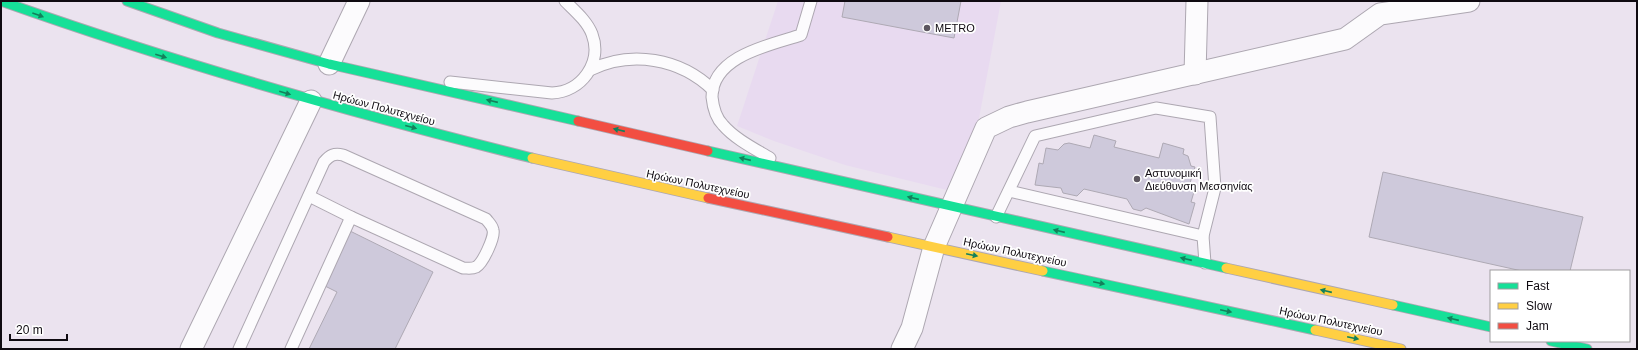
<svg xmlns="http://www.w3.org/2000/svg" width="1638" height="350" viewBox="0 0 1638 350" font-family="Arial,sans-serif">
	<style>
		.built { fill: #e8daf0 }
		.building { fill: #cec9db; stroke: #aea9b4 }
		.lines { fill: none; stroke-linecap: round; stroke-linejoin: round }
		.lane-casing { stroke: #ada7b1; stroke-width: 13 }
		.street-casing { stroke: #ada7b1; stroke-width: 23 }
		.fast-casing { stroke: #ada7b1; stroke-width: 11 }
		.slow-casing { stroke: #ada7b1; stroke-width: 11 }
		.jam-casing { stroke: #ada7b1; stroke-width: 11 }
		.lane { stroke: #fcfbfd; stroke-width: 11 }
		.street { stroke: #fcfbfd; stroke-width: 21 }
		.fast { stroke: #16e098; stroke-width: 9 }
		.slow { stroke: #ffcf43; stroke-width: 9 }
		.jam { stroke: #f24e42; stroke-width: 9 }
		.oneway { fill: #13805b }
		.poi-dot { fill: #5c565f; stroke: #fff; stroke-width: 1.5 }
		.labels { text-anchor: middle; stroke-width: 3.5; stroke-linejoin: round; paint-order: stroke }
		.poi-label { font-size: 11px; fill: #0f0a11; stroke: #fff; text-anchor: start }
		.street-label { font-size: 11px; fill: #0f0a11; stroke: #fff }
	</style>
	<rect width="100%" height="100%" fill="#ebe3ef"/>
	<path class="built" d="M778,1h223l-24,128 -26,62 -106,-26 -71,-24 -37,-15z"/>
	<g class="building">
		<path d="M845,1h116l-7,37 -112,-21z"/>
		<path d="M1094,135l22,6 -2,6 45,11 4,-15 21,6 -1,5 5,2 3,10 4,1 -5,16 6,2 -5,17 4,1 -6,21 -43,-16 -5,3 -8,-2 -6,-10 -43,-10 -7,7 -14,-3 -2,-5 -26,-3 4,-22 4,1 3,-16 12,2 6,-6 5,-1 21,5z"/>
		<path d="M1383,172l200,45 -13,54h-48l-153,-34z"/>
		<path d="M348,230l85,42 -38,77h-86l28,-57 -16,-8z"/>
	</g>
	<g class="lines">
		<defs>
			<g id="lane">
				<path d="M590,70c41,-20 90,-12 123,20"/>
				<path d="M450,82l102,11c29,-1 51,-30 40,-59 -5,-13 -17,-23 -27,-33"/>
				<path d="M770,158c-15,-9 -35,-19 -47,-33 -7,-7 -10,-18 -11,-28 0,-41 58,-52 89,-62l10,-34"/>
				<path d="M1009,191l194,45"/>
				<path d="M309,196l42,21"/>
				<path d="M996,217l39,-81 121,-28 54,9 5,71 -12,48 2,27"/>
				<path d="M239,349l85,-187c6,-7 10,-9 19,-7l143,64c3,4 6,6 7,11 2,7 -10,33 -17,37 -4,2 -8,1 -13,1l-112,-51 -60,132"/>
			</g>
			<g id="street">
				<path d="M329,64l30,-63"/>
				<path d="M1195,74l2,-73"/>
				<path d="M191,349l120,-248"/>
				<path d="M902,349l10,-21 22,-81 52,-119 23,-11 18,-5 318,-73 35,-25 89,-13"/>
			</g>
			<g id="fast">
				<path d="M1,1c174,62 351,112 531,157"/>
				<path d="M127,1l91,32 111,31 249,57"/>
				<path d="M708,151l518,117"/>
				<path d="M1043,271l272,59"/>
				<path d="M1393,305l98,22"/>
				<path d="M1551,341l36,8"/>
			</g>
			<g id="slow">
				<path d="M532,158l176,40"/>
				<path d="M888,237l155,34"/>
				<path d="M1226,268l167,37"/>
				<path d="M1315,330l86,19"/>
			</g>
			<g id="jam">
				<path d="M578,121l130,30"/>
				<path d="M708,198l180,39"/>
			</g>
		</defs>
		<use href="#lane" class="lane-casing"/>
		<use href="#street" class="street-casing"/>
		<use href="#fast" class="fast-casing"/>
		<use href="#slow" class="slow-casing"/>
		<use href="#jam" class="jam-casing"/>
		<use href="#lane" class="lane"/>
		<use href="#street" class="street"/>
		<use href="#fast" class="fast"/>
		<use href="#slow" class="slow"/>
		<use href="#jam" class="jam"/>
	</g>
	<defs><path id="oneway-solid" d="M-6-.8H1V-3.2L6.5 0L1 3.2V.8H-6Z"/></defs>
	<g class="oneway">
		<use href="#oneway-solid" transform="translate(38 15) rotate(20)"/>
		<use href="#oneway-solid" transform="translate(161 56) rotate(17)"/>
		<use href="#oneway-solid" transform="translate(285 93) rotate(16)"/>
		<use href="#oneway-solid" transform="translate(492 101) rotate(-167)"/>
		<use href="#oneway-solid" transform="translate(411 127) rotate(15)"/>
		<use href="#oneway-solid" transform="translate(619 130) rotate(-167)"/>
		<use href="#oneway-solid" transform="translate(745 159) rotate(-167)"/>
		<use href="#oneway-solid" transform="translate(913 198) rotate(-167)"/>
		<use href="#oneway-solid" transform="translate(1059 231) rotate(-167)"/>
		<use href="#oneway-solid" transform="translate(972 255) rotate(12)"/>
		<use href="#oneway-solid" transform="translate(1186 259) rotate(-167)"/>
		<use href="#oneway-solid" transform="translate(1099 283) rotate(12)"/>
		<use href="#oneway-solid" transform="translate(1326 291) rotate(-167)"/>
		<use href="#oneway-solid" transform="translate(1226 311) rotate(12)"/>
		<use href="#oneway-solid" transform="translate(1453 319) rotate(-167)"/>
		<use href="#oneway-solid" transform="translate(1353 338) rotate(12)"/>
	</g>
	<g class="poi-dot">
		<circle cx="927" cy="28" r="4"/>
		<circle cx="1137" cy="179" r="4"/>
	</g>
	<g class="labels">
		<g class="poi-label">
			<text x="935" y="32">METRO</text>
			<text x="1145" y="177">Αστυνομική<tspan x="1145" dy="13">Διεύθυνση Μεσσηνίας</tspan></text>
		</g>
		<g class="street-label">
			<text transform="translate(384 108) rotate(15)" y="4">Ηρώων Πολυτεχνείου</text>
			<text transform="translate(698 184) rotate(12)" y="4">Ηρώων Πολυτεχνείου</text>
			<text transform="translate(1015 252) rotate(12)" y="4">Ηρώων Πολυτεχνείου</text>
			<text transform="translate(1331 321) rotate(12)" y="4">Ηρώων Πολυτεχνείου</text>
		</g>
	</g>
	<rect width="1638" height="350" fill="none" stroke="#0f0a11" stroke-width="4"/>
	<rect x="1490" y="270" width="140" height="72" fill="#ffffff" stroke="#9f9da0"/>
	<rect x="1498" y="283" width="20" height="6" fill="#16e098" stroke="#9f9da0"/>
	<text x="1526" y="290" font-size="12" fill="#0f0a11">Fast</text>
	<rect x="1498" y="303" width="20" height="6" fill="#ffcf43" stroke="#9f9da0"/>
	<text x="1526" y="310" font-size="12" fill="#0f0a11">Slow</text>
	<rect x="1498" y="323" width="20" height="6" fill="#f24e42" stroke="#9f9da0"/>
	<text x="1526" y="330" font-size="12" fill="#0f0a11">Jam</text>
	<path d="M10 334v6h57v-6" fill="none" stroke="#0f0a11" stroke-width="2"/>
	<text x="16" y="334" font-size="12" fill="#0f0a11" stroke="#ffffff" stroke-width="3" paint-order="stroke">20 m</text>
</svg>
